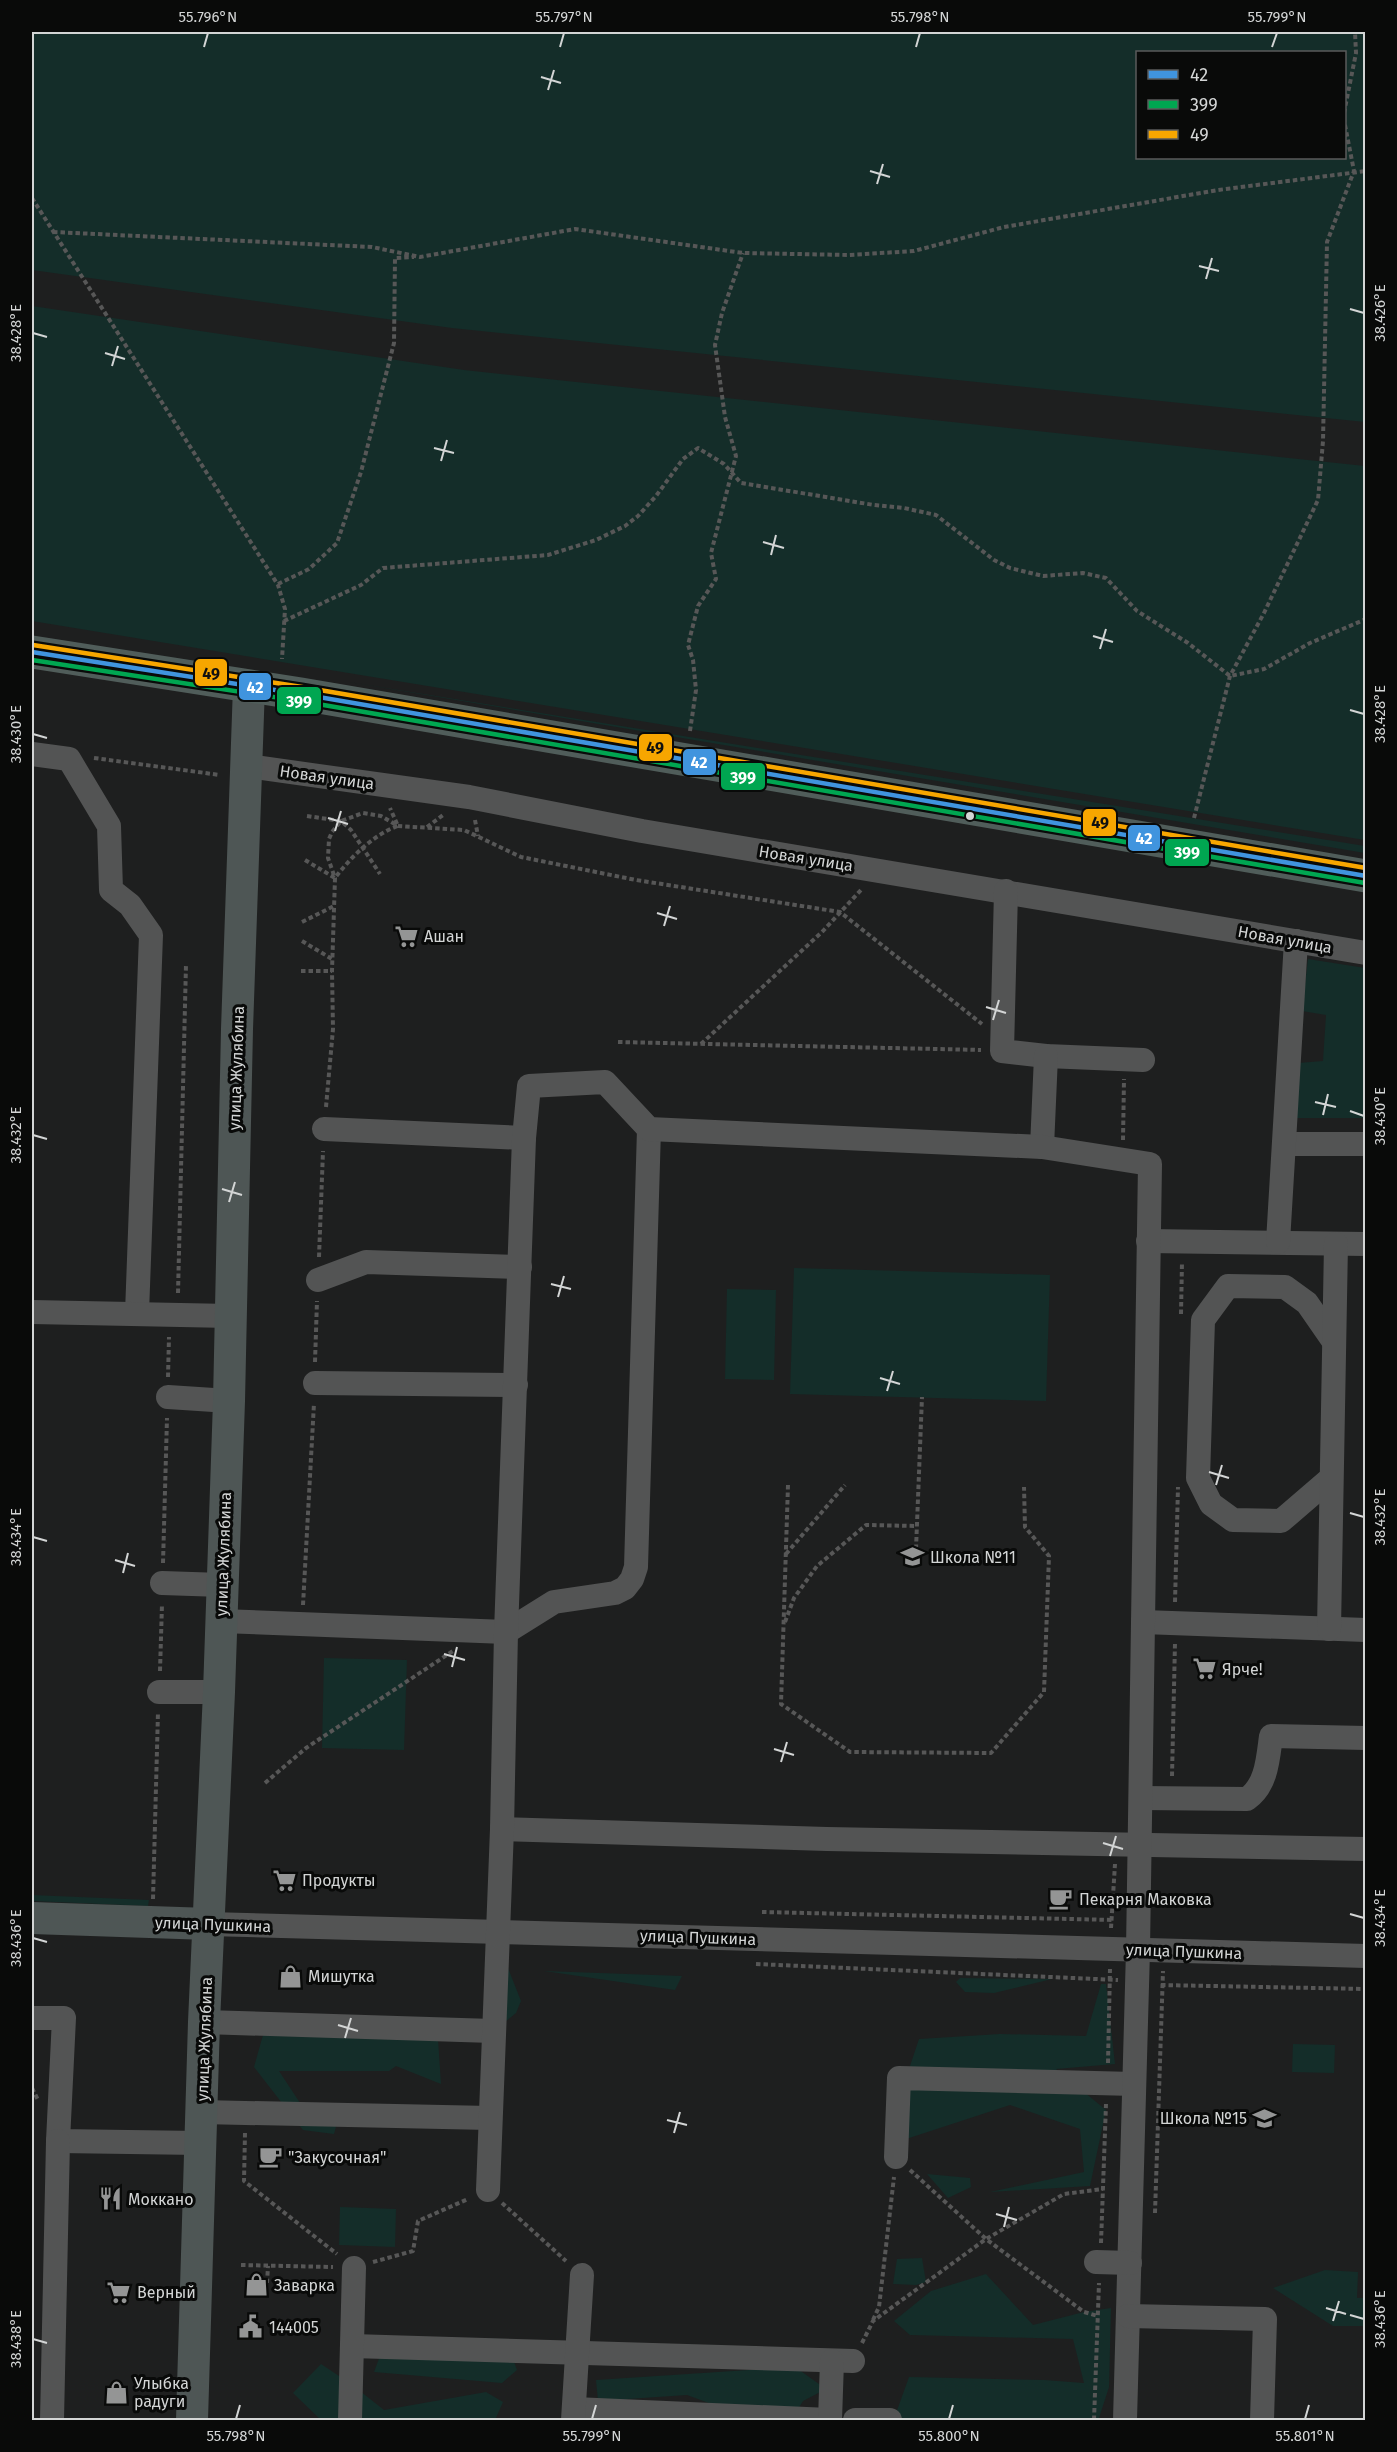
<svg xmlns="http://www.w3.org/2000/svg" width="1397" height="2452" viewBox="0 0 1397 2452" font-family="'Fira Sans',sans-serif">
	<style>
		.green { fill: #142d29; fill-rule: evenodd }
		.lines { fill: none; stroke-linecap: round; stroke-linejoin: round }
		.path { stroke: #575757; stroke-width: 4; stroke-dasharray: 4.5 3; stroke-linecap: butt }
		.minor { stroke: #535454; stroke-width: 24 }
		.major { stroke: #4e5655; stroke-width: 32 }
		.highway { stroke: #505d5a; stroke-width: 33 }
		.bus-1-casing { stroke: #090a09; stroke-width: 9 }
		.bus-2-casing { stroke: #090a09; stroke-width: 9 }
		.bus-3-casing { stroke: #090a09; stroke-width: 9 }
		.bus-1 { stroke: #4094de; stroke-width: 4.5 }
		.bus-2 { stroke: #00a651; stroke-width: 4.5 }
		.bus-3 { stroke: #f7a600; stroke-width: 4.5 }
		.ticks { fill: none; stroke: #d3d5d5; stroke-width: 2 }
		.bus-dot { fill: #d3d5d5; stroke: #090a09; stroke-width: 2 }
		.labels { text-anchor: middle; stroke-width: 6; stroke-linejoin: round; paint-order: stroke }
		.street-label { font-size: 16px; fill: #d3d5d5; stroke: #090a09 }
		.poi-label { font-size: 16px; fill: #d3d5d5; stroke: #090a09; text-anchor: start }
		.line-badge { stroke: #090a09; stroke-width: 2 }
		.badge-label { font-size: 16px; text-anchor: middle; font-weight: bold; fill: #fff }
		.pale-badge-label { font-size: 16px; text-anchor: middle; font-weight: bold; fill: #111 }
		.neatline { fill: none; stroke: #d3d5d5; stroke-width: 2 }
		.ticks-label { font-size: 15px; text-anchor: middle; fill: #d3d5d5 }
	</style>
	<rect width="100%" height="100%" fill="#1e1f1f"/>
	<g class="green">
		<path d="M32,32h1333v390l-913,-94 -420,-58zM1138,52h206v106h-206z"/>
		<path d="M32,306l432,64 901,96v374l-1333,-219z"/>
		<path d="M349,682l1016,164v7z"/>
		<path d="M1308,959l57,9v150h-71l4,-55 25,-2 3,-46 -24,-4z"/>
		<path d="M794,1268l256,7 -4,126 -256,-7z"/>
		<path d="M727,1289l49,1 -2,90 -49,-1z"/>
		<path d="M324,1658l83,2 -3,90 -82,-2z"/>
		<path d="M32,1895l117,5 -1,6 -116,-5z"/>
		<path d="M508,1968l13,33 -5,12 -16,13z"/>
		<path d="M544,1971l138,5 -7,14z"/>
		<path d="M960,1978l92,1 -58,14 -29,-1 -9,-10z"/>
		<path d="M1101,1984h5l9,80 -59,5 50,41 -16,76 -100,6 94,-20 -4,-43 -70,-24 -113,37 1,-40 21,-63 81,-5 86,2z"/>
		<path d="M268,2017l169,7 4,60 -45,-18 -7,5h-110l23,35 40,-1 -8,29 -31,-4 -49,-63z"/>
		<path d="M1293,2044l42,1 -1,28 -42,-1z"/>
		<path d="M927,2174l43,4 1,9 -23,11z"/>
		<path d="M340,2207l56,2 -1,38 -56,-2z"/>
		<path d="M922,2258l4,24 -10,3 -23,-1 4,-25z"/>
		<path d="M1325,2270l33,2 -1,26h8v28h-32l-60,-38z"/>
		<path d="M986,2274l47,51 51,-13 27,-4 -2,79 -10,31 -7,2h-213l16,-4 14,-39 135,3 40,3 -11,-44 -163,-4 -16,-14 37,-30z"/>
		<path d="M387,2337l119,2 11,31 -15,13 -128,-11z"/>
		<path d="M321,2364l30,20 33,26 102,-18 17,10 -8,18h-174l-28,-27z"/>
		<path d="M795,2367l31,22 -23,12 -5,8 -43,11 -68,-25 -89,6 -2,-21z"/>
	</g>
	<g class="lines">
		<g class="path">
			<path d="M1344,113l12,-60 -1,-21"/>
			<path d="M32,198l246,387 7,24 -3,50"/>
			<path d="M53,232l319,15 48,10 155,-28 168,24 106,2 65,-4 90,-24 214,-37 148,-19"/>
			<path d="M278,584l31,-15 28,-26 24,-71 33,-129 1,-85 19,-1"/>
			<path d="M284,621l77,-36 22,-17 165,-13 48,-15 29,-14 13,-10 18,-20 27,-37 15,-11 26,16 17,19 133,22 30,3 32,7 58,45 16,8 33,8 40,-3 23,5 31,33 51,32 42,33 34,-7 46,-26 56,-24"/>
			<path d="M690,731l6,-41 -3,-30 -5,-15 10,-39 18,-27 -5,-26 25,-97 -11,-39 -10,-72 7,-32 21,-60"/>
			<path d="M94,758l126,17"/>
			<path d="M307,816l34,5 10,9 29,44"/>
			<path d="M1194,818l36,-142 34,-63 54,-113 5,-59 4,-199 27,-71 -10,-51"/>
			<path d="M475,820l3,16"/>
			<path d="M427,827l16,-12"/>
			<path d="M305,860l30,18c15,-20 39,-44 63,-52l-8,-18"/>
			<path d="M302,922l32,-16"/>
			<path d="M302,941l30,18"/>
			<path d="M301,971h31"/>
			<path d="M618,1042l363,8"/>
			<path d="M701,1044l122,-113 38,-41"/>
			<path d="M326,1107l7,-78 -1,-58 3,-93 -7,-20 1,-19 3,-7 9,-11 22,-8 18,3 17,10 66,4 57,27 115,23 204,32 142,112"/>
			<path d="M1123,1140l1,-61"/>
			<path d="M319,1257l4,-106"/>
			<path d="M178,1293l8,-329"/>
			<path d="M1181,1314l1,-52"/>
			<path d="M315,1362l2,-61"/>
			<path d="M168,1377l1,-40"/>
			<path d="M788,1485l-7,219 69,48 141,1 53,-61 5,-136 -24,-29 -1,-40"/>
			<path d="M916,1549l6,-152"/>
			<path d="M786,1554l59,-69"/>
			<path d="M163,1563l4,-145"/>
			<path d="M1175,1602l3,-115"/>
			<path d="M303,1605l11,-202"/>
			<path d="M785,1622l9,-24 23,-32 49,-41 50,1"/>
			<path d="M160,1671l2,-67"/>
			<path d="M1172,1776l3,-133"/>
			<path d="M265,1783l41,-35 147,-97"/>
			<path d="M153,1899l5,-187"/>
			<path d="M762,1912l351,8"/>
			<path d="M1111,1928l4,-64"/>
			<path d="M756,1964l362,16"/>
			<path d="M1161,1985l205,4"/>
			<path d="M1108,2063l2,-94"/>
			<path d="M32,2088l6,12"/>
			<path d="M245,2133l-1,48 93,73"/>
			<path d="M910,2170l76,69 98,73 14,4"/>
			<path d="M502,2203l64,58"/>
			<path d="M1155,2213l8,-242"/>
			<path d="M1101,2243l5,-139"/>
			<path d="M373,2262l40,-11 5,-30 50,-22"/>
			<path d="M241,2265l92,2"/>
			<path d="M267,2283l1,-17"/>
			<path d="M873,2320l6,-13 15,-130"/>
			<path d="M862,2343l11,-22 113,-82 78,-45 39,-5"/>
			<path d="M1094,2420l5,-137"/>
		</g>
		<g class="minor">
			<path d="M32,754l37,5 40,67 2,64 19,15 21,30 -14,378"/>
			<path d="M247,766l222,31 173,34 724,122"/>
			<path d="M1006,891l-4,160 44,5 97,4"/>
			<path d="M324,1129l200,9"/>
			<path d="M1284,1144h82"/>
			<path d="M1042,1147l4,-91"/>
			<path d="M1148,1241l218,3"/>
			<path d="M1278,1242l18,-301"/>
			<path d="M318,1280l48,-18 154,5"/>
			<path d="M32,1312l198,4"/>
			<path d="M315,1383l201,2"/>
			<path d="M168,1397l61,4"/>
			<path d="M1331,1478l-50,43 -48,-1 -22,-16 -13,-26 5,-158 25,-34 57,1 22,16 27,39"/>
			<path d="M162,1583l60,2"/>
			<path d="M221,1621l285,11 48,-30 61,-9 10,-5 7,-9 4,-12 13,-438"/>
			<path d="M1143,1622l223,8"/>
			<path d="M1329,1629l7,-385"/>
			<path d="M159,1692h60"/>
			<path d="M1141,1798l106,1c20,-14 21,-41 24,-63l95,2"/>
			<path d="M502,1829l325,10 539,10"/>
			<path d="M209,1924l1157,32"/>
			<path d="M32,2018h32l-6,123 142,2"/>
			<path d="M204,2022l289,9"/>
			<path d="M201,2112l289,6"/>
			<path d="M896,2157l3,-79 235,6"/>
			<path d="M488,2190l14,-361 4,-197 18,-494 5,-52 76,-4 44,47 393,18 108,17 -12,786 -13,470"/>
			<path d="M1096,2262l34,1"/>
			<path d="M1128,2316l137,3 -3,101"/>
			<path d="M352,2346l501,15"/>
			<path d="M574,2409l255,11"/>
			<path d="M52,2420l6,-279"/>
			<path d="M350,2420l4,-152"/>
			<path d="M573,2420l9,-145"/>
			<path d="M830,2420l2,-59"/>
			<path d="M855,2420h35"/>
		</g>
		<g class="major">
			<path d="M32,1918l177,6"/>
			<path d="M192,2420l12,-398 15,-330 10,-291 8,-372 12,-343"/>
		</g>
		<path class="highway" d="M32,652l269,42 1065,182"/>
		<defs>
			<path id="bus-1" d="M32,652l269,42 1065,182"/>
			<path id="bus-2" d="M32,660l268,41 1065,182"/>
			<path id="bus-3" d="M33,645l269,42 1064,181"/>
		</defs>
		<use href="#bus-1" class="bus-1-casing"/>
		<use href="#bus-2" class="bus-2-casing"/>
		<use href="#bus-3" class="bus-3-casing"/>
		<use href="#bus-1" class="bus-1"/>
		<use href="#bus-2" class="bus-2"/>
		<use href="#bus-3" class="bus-3"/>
	</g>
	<path class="ticks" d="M204,47l4,-14M560,47l4,-14M916,47l4,-14M1272,47l5,-14M541,77l20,6M548,90l6,-20M870,171l20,6M877,184l6,-20M1199,266l20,5M1206,279l6,-21M1350,309l14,4M33,333l14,4M105,353l20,6M112,366l6,-20M434,448l20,5M441,461l6,-21M763,542l21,6M771,555l5,-20M1093,636l20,6M1100,649l6,-20M1350,710l14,4M33,734l14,4M328,818l20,6M335,831l6,-20M657,913l20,6M664,926l6,-20M986,1007l20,6M993,1020l6,-20M1315,1102l21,5M1350,1111l14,5M1323,1115l5,-21M33,1135l14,4M222,1189l20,6M229,1202l6,-20M551,1284l20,5M558,1297l6,-21M880,1378l20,6M887,1391l6,-20M1209,1472l20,6M1216,1485l6,-20M1350,1513l14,4M33,1537l14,4M115,1560l20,6M123,1573l5,-20M444,1654l21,6M452,1667l5,-20M774,1749l20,6M781,1762l6,-20M1103,1843l20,6M1110,1856l6,-20M1350,1914l14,4M33,1938l14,4M338,2025l20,6M345,2038l6,-20M667,2120l20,5M674,2133l6,-21M996,2214l21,6M1004,2227l5,-20M1326,2308l20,6M1350,2315l14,4M1333,2321l6,-20M33,2339l14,4M236,2419l4,-14M592,2419l4,-14M949,2419l4,-14M1305,2419l4,-14"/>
	<defs>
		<symbol id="supermarket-bare" viewBox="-9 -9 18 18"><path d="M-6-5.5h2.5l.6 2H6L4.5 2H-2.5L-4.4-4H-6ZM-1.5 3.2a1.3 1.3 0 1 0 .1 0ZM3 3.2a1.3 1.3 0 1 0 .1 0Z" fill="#949595" stroke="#090a09" stroke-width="2.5" paint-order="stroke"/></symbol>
		<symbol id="school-bare" viewBox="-9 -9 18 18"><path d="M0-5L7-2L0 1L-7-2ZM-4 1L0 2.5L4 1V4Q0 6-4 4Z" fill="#949595" stroke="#090a09" stroke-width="2.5" paint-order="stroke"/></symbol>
		<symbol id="cafe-bare" viewBox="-9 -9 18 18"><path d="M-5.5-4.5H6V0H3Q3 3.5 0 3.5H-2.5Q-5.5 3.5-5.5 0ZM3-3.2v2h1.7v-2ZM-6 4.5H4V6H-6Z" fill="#949595" stroke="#090a09" stroke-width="2.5" paint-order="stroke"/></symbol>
		<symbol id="shop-bare" viewBox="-9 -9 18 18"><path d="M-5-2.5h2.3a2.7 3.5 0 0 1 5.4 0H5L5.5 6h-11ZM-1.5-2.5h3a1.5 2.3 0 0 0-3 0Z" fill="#949595" stroke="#090a09" stroke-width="2.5" paint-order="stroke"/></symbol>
		<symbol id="restaurant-bare" viewBox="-9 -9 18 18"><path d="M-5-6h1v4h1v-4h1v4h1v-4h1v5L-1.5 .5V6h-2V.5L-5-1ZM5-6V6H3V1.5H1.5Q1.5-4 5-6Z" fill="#949595" stroke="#090a09" stroke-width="2.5" paint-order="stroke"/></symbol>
		<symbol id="civic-bare" viewBox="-9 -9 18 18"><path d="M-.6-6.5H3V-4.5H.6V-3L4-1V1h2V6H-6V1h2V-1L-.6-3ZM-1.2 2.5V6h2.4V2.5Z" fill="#949595" stroke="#090a09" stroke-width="2.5" paint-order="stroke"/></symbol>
	</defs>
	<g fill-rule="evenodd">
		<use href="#supermarket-bare" x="390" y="920" width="33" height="33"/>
		<use href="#school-bare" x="896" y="1540" width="33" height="33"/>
		<use href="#supermarket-bare" x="1188" y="1652" width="33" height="33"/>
		<use href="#supermarket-bare" x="268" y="1864" width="33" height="33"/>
		<use href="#cafe-bare" x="1044" y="1882" width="33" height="33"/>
		<use href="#shop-bare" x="274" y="1960" width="33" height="33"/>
		<use href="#school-bare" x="1248" y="2102" width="33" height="33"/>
		<use href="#cafe-bare" x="254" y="2140" width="33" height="33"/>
		<use href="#restaurant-bare" x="94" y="2182" width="33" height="33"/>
		<use href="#shop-bare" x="240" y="2268" width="33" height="33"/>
		<use href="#supermarket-bare" x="102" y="2276" width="33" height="33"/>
		<use href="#civic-bare" x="234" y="2310" width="33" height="33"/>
		<use href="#shop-bare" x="100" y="2376" width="33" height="33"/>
	</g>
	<circle class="bus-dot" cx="970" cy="816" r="5"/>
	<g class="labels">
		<g class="street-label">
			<text transform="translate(327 777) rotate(8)" y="6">Новая улица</text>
			<text transform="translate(806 858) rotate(9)" y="6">Новая улица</text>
			<text transform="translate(1285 939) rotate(10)" y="6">Новая улица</text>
			<text transform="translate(236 1068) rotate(-88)" y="6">улица Жулябина</text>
			<text transform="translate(223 1554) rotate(-88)" y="6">улица Жулябина</text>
			<text transform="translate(213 1924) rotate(2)" y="6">улица Пушкина</text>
			<text transform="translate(698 1937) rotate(2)" y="6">улица Пушкина</text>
			<text transform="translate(1184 1951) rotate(2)" y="6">улица Пушкина</text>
			<text transform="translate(204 2039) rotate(-88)" y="6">улица Жулябина</text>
		</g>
		<g class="poi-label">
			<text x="424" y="942">Ашан</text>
			<text x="930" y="1563">Школа №11</text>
			<text x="1222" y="1675">Ярче!</text>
			<text x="302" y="1886">Продукты</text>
			<text x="1079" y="1905">Пекарня Маковка</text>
			<text x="308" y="1982">Мишутка</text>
			<text x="1247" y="2124" text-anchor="end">Школа №15</text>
			<text x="288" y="2163">"Закусочная"</text>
			<text x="128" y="2205">Моккано</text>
			<text x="274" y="2291">Заварка</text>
			<text x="137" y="2298">Верный</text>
			<text x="269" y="2333">144005</text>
			<text x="134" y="2389">Улыбка<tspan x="134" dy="18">радуги</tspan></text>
		</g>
	</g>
	<g class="line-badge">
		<rect x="194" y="658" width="34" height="29" rx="6" fill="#f7a600"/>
		<rect x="238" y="672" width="34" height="29" rx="6" fill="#4094de"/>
		<rect x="276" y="686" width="46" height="29" rx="6" fill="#00a651"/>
		<rect x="638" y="733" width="35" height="29" rx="6" fill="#f7a600"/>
		<rect x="682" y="748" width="35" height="28" rx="6" fill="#4094de"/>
		<rect x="720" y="762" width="46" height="29" rx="6" fill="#00a651"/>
		<rect x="1082" y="808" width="35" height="29" rx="6" fill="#f7a600"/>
		<rect x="1127" y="824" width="34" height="28" rx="6" fill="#4094de"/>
		<rect x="1164" y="838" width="46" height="29" rx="6" fill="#00a651"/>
	</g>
	<g class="badge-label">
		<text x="255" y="693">42</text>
		<text x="299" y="707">399</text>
		<text x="699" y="768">42</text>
		<text x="743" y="783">399</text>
		<text x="1144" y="844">42</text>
		<text x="1187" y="858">399</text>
	</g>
	<g class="pale-badge-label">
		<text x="211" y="679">49</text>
		<text x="655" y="753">49</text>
		<text x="1100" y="828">49</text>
	</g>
	<rect width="1397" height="2452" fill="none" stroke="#090a09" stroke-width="66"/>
	<rect x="1136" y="51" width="210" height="108" fill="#090a09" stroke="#5a5b5b" stroke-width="1.5"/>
	<rect x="1148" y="70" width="30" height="9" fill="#4094de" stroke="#5a5b5b" stroke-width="1.5"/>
	<text x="1190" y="81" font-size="18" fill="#d3d5d5">42</text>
	<rect x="1148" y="100" width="30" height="9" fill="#00a651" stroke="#5a5b5b" stroke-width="1.5"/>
	<text x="1190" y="111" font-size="18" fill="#d3d5d5">399</text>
	<rect x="1148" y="130" width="30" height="9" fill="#f7a600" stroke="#5a5b5b" stroke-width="1.5"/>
	<text x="1190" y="141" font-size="18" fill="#d3d5d5">49</text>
	<rect x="33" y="33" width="1331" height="2386" class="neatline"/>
	<g class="ticks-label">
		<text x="208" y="22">55.796°N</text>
		<text x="564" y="22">55.797°N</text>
		<text x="920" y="22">55.798°N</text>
		<text x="1277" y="22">55.799°N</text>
		<text transform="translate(1380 313) rotate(-90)" y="5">38.426°E</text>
		<text transform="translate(16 333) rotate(-90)" y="5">38.428°E</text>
		<text transform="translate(1380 714) rotate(-90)" y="5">38.428°E</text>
		<text transform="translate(16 734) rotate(-90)" y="5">38.430°E</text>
		<text transform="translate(1380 1116) rotate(-90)" y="5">38.430°E</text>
		<text transform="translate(16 1135) rotate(-90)" y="5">38.432°E</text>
		<text transform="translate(1380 1517) rotate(-90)" y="5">38.432°E</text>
		<text transform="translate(16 1537) rotate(-90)" y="5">38.434°E</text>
		<text transform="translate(1380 1918) rotate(-90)" y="5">38.434°E</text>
		<text transform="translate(16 1938) rotate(-90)" y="5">38.436°E</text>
		<text transform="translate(1380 2319) rotate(-90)" y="5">38.436°E</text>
		<text transform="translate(16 2339) rotate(-90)" y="5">38.438°E</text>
		<text x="236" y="2441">55.798°N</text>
		<text x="592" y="2441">55.799°N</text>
		<text x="949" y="2441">55.800°N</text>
		<text x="1305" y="2441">55.801°N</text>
	</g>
</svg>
